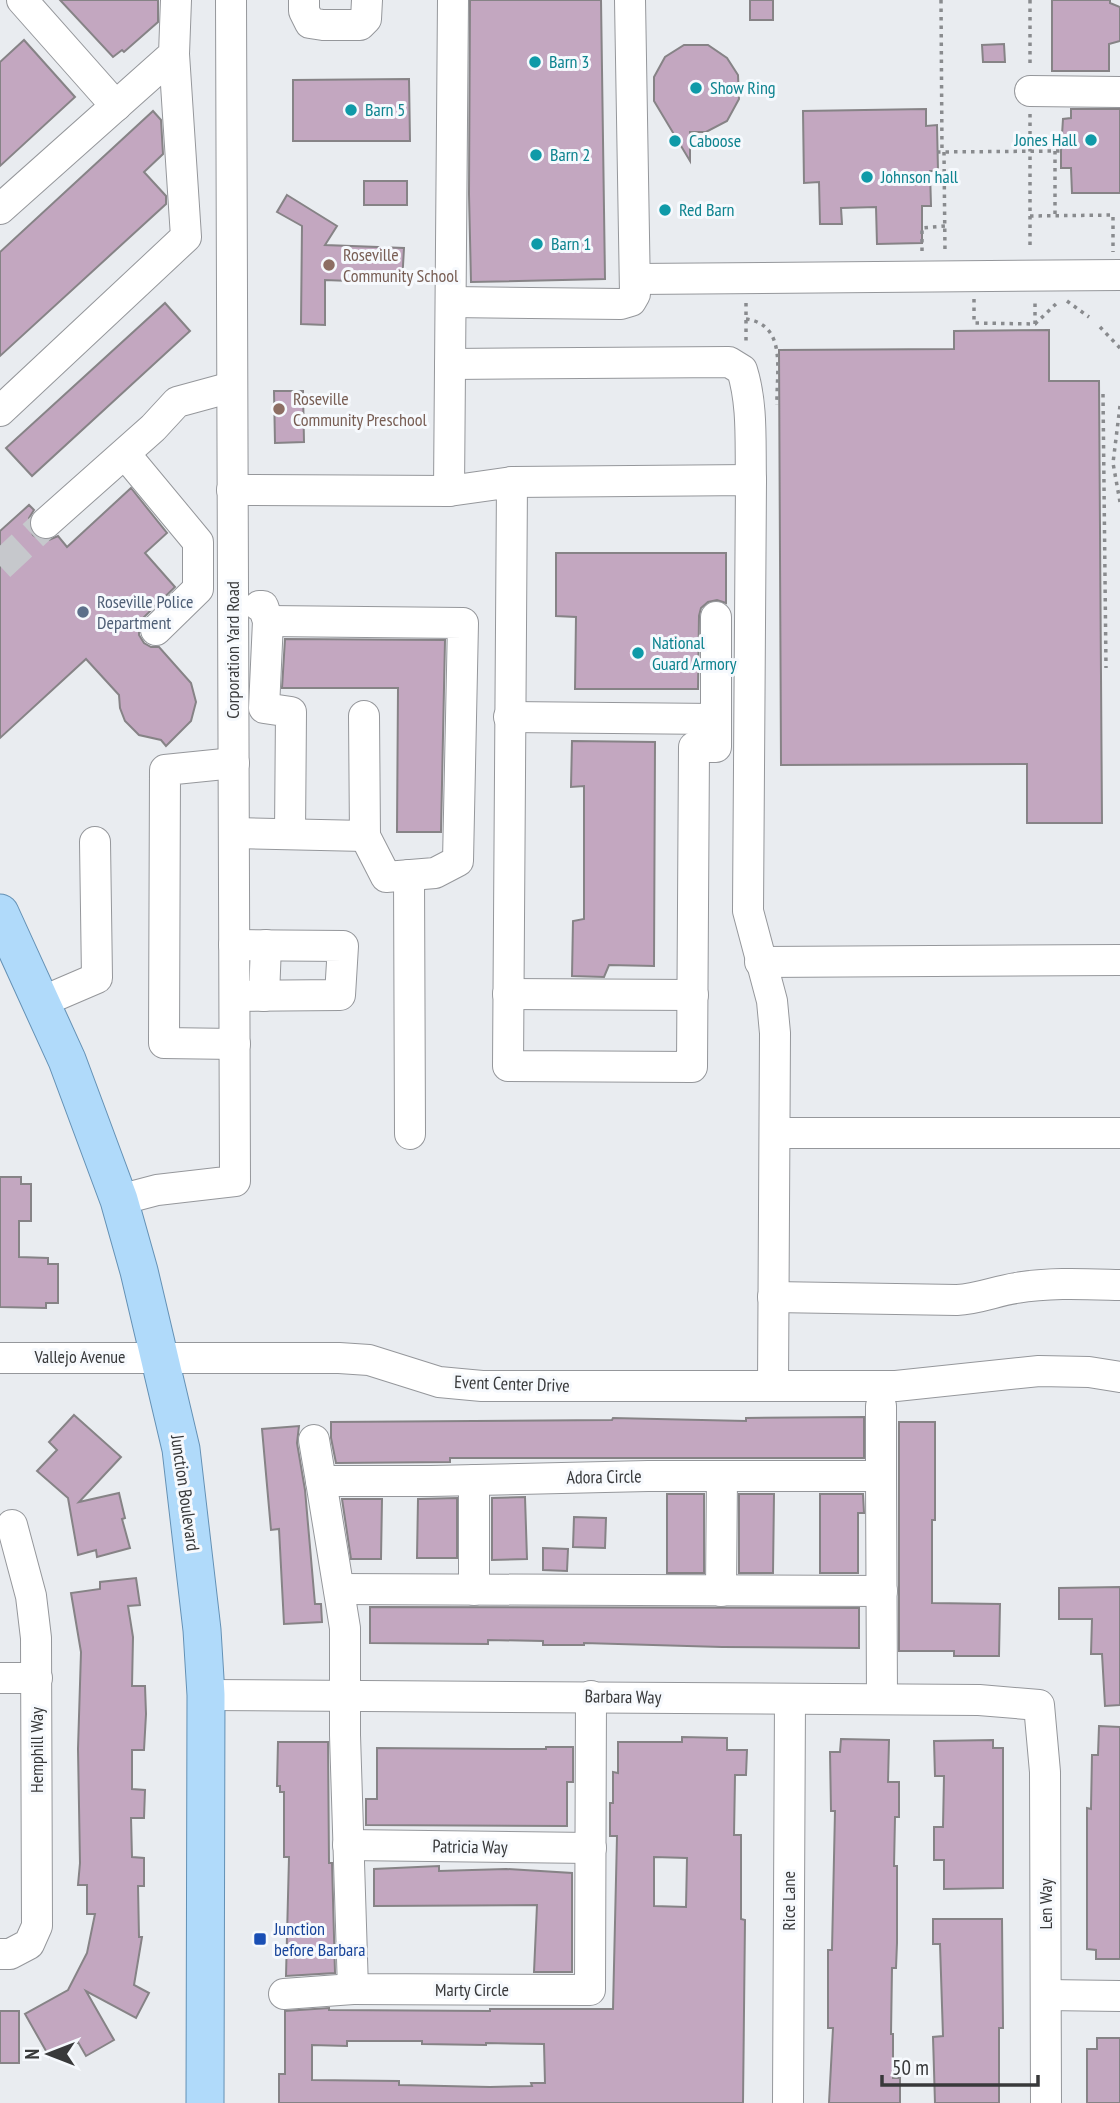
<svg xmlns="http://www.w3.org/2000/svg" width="1120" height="2103" viewBox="0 0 1120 2103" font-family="'PT Sans Narrow',sans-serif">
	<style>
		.building { fill: #c3a7c0; stroke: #868386; stroke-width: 2; fill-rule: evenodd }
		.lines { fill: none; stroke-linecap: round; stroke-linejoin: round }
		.minor-tunnel { stroke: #c6c8cc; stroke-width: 30; stroke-dasharray: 30 15; stroke-linecap: butt }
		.minor-casing { stroke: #95979b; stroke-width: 32 }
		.major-casing { stroke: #6491b5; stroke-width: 39 }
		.path { stroke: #898b8e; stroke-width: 3.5; stroke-dasharray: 3.5 5; stroke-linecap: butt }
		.minor { stroke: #fff; stroke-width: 30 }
		.major { stroke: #b0dafa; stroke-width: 37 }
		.culture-dot { fill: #0f9aa8; stroke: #f6f9fd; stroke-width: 2.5 }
		.education-dot { fill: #8d6e63; stroke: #f6f9fd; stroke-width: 2.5 }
		.service-dot { fill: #5c6f8a; stroke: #f6f9fd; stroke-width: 2.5 }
		.transit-dot { fill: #1a4fb4; stroke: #f6f9fd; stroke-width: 2.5 }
		.labels { text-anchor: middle; stroke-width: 6; stroke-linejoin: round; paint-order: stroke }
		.culture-label { font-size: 18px; fill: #0d838f; stroke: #f6f9fd; text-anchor: start }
		.education-label { font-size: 18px; fill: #785e54; stroke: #f6f9fd; text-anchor: start }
		.service-label { font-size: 18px; fill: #4e5e75; stroke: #f6f9fd; text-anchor: start }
		.street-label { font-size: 18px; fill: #38393a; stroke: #f6f9fd }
		.transit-label { font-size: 18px; fill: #164399; stroke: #f6f9fd; text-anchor: start }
	</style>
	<rect width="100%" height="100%" fill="#e9ecf0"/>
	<g class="building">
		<path d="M60,0h98v22l-34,30 -2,-2 -9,7z"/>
		<path d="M470,0h131l4,279 -134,3 -2,-88z"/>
		<rect x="750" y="0" width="23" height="20"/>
		<path d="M1052,0h58v3l10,4v34l-11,3v27h-57z"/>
		<path d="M24,40l51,57 -75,69v-104z"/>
		<path d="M1004,44l1,18h-22l-1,-17z"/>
		<path d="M684,45h24l19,13 11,17 1,24 -12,22 -21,11h-16v29l-36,-60v-24l11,-20z"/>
		<path d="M409,79l1,62h-117v-61z"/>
		<path d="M926,109v17l11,-1 1,46h-8l1,35h-9v37l-45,1 -1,-37 -35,1 1,16h-22l-1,-42 -15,1 -1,-72z"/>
		<path d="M1071,109h49v84h-48l-1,-25h-10v-17l2,-32 8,-1z"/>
		<path d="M153,111l8,9 2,34 -19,18 22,24v8l-166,152v-104z"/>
		<rect x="364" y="181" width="43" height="24"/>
		<path d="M287,195l50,31 -12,19 79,3 -2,35 -77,-3v45l-24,-1 1,-98 -25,-14z"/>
		<path d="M165,303l25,28 -158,145 -26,-28z"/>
		<path d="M1049,330v51h50l3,442h-75v-59l-246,1 -2,-415 175,-1v-18z"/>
		<path d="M274,391h29l1,51 -29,1z"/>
		<path d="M131,488l36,45 -22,20 30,34 -32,31 -4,8v9l5,8 7,4h8l32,36 5,19 -5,19 -25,25 -5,-6 -22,-5 -14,-14 -5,-13 -1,-13 -33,-36 -86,79v-207l29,-26 5,5 -5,8v8l4,9 8,5h8l9,-4 9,11z"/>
		<path d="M556,553h170v50l-9,-3 -9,2 -7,6 -2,8 -1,73h-123l1,-72 -20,-1z"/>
		<path d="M285,639l160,1 -4,192h-44l1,-144h-116z"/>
		<path d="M572,741l83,1 -1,224 -45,-1 -5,12 -32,-1 1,-55 11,-2v-133l-13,1z"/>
		<path d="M0,1177h21v7h10v37h-12v36l29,1v6h10v39h-12v5l-46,-1z"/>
		<path d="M74,1415l47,42 -42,45 40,-9 6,25 -3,1 8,29 -33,9 -1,-7 -18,5 -10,-57 -31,-27 20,-21 -8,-8z"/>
		<path d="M864,1417v41h-414v4l-114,1 -5,-25v-16l281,-2 1,-2 133,3v-3z"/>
		<path d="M899,1422h36v98h-3v83l68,1 -1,52h-45v-5h-55z"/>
		<path d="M299,1426l-2,17 8,47 10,114h6l1,18 -38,2 -5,-95 -8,1 -9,-101z"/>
		<rect x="667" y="1494" width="37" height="79"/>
		<path d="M739,1494h35l-1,79h-34z"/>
		<path d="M820,1494h43l1,19h-6v60h-38z"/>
		<path d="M525,1497l2,62 -35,1v-62z"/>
		<path d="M457,1498v60h-40l1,-59z"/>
		<path d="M342,1499h40l-1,60h-30z"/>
		<path d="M574,1517l32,1 -1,30 -32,-1z"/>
		<path d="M543,1548l25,1 -1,22 -24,-1z"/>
		<path d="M136,1578l4,27 -12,1 5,31 -1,49h13l1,28 -2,36h-12v39l13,1 -1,28h-13l1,39 12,1v28h-6l1,51h3l-8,48 15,8 -13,25 -50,-27 28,49 -28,16 -8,-14 -28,16 -25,-44 43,-24 19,-37 8,-39h-8v-29h-9l2,-22 -2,-114 3,-97 -10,-59 29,-4v-7z"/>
		<path d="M1120,1587v118l-15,1 -3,-52h-11l1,-35h-33v-31z"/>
		<path d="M370,1607l489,1v40l-137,-1 -138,-4v2h-41v-4l-55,-1v4l-118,-1z"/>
		<path d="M1099,1726l21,1v232h-24v-9l-9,-1v-141l4,1 1,-54h6z"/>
		<path d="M682,1737l45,1v12h20l-1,25h-11l-1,60h7v84l4,1 -2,183h-464v-29h6v-63l44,-3v2l161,1v-2h123l4,-173h-7v-33h3v-31l5,1v-31h64zM654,1857l33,1 -1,49 -32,-1zM347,2041h75v3l64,1v-2l58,1 1,39h-14l1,3 -42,1 -91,-2v-4l-87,-1v-35l35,1z"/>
		<path d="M841,1739l48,1 -1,42h11v35h-4l-1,49h3v77l-1,25h-4l-1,66h2v44h7v25h-71l4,-75h-5v-78h4l3,-139h-4l-1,-59h10z"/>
		<path d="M993,1740v8h10v140l-59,1v-29h-10v-33h9l1,-51h-9l-1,-35z"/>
		<path d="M278,1742h50l1,121h3l3,110 -49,3 3,-119h-5v-65h-4v-6h-3z"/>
		<path d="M546,1747h27v35h-6v44l-201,-1v-26h11v-51l137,1h32z"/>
		<path d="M439,1866v5l67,-2 66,4v99h-38l3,-67 -163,1v-37z"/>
		<path d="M933,1919h69l1,109h-4v75h-64l-2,-66 10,-1 -3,-92h-7z"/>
		<rect x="0" y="2011" width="19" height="52"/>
		<path d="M1097,2038h23v65h-33v-54h10z"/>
	</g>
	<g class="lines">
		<path class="minor-tunnel" d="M0,566l46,-43"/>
		<defs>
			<g id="minor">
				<path d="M22,0l94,106"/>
				<path d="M304,0v11l6,12 13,2h37l6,-6 1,-19"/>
				<path d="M1030,91l90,1"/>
				<path d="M0,209l174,-155 2,-54"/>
				<path d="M635,279l485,-4"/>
				<path d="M451,302l170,2 10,-3 4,-7 -5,-294"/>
				<path d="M450,364l279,-2 13,8c11,35 8,73 9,110"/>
				<path d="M0,411l186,-174 -12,-183"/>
				<path d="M125,454l73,88v47l-42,41"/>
				<path d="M512,482l239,-2 -3,431 24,90 3,32 -2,353"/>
				<path d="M232,490l217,1 63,-9 -4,584 184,1 2,-320h22v-130"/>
				<path d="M449,491l4,-491"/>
				<path d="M46,523l107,-95 24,-26 55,-15"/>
				<path d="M259,606h4l5,15 -4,87 27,4 -1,122"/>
				<path d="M268,621l195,2 -5,238 -23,12 -49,4 -21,-41"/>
				<path d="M509,717l207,2"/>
				<path d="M234,763l-69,7 -1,273 71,1"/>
				<path d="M234,833l131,3 -1,-120"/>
				<path d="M409,875l1,259"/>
				<path d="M234,945l109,1 -3,49 -105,1"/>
				<path d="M760,962l360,-2"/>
				<path d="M508,994l185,1"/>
				<path d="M264,996l2,-51"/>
				<path d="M41,1002l56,-24 -2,-136"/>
				<path d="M775,1133h345"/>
				<path d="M119,1200l38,-10 78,-9 -4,-1181"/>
				<path d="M773,1297l184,3c21,-1 39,-9 59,-12 34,-6 70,-4 104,-3"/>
				<path d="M0,1358h339l30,2 70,22 43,4h414l143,-15 50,1 31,5"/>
				<path d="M881,1406v70"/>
				<path d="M314,1440l7,41"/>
				<path d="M474,1480v110"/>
				<path d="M339,1589l543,2"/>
				<path d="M721,1591l1,-115"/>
				<path d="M0,1678h37"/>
				<path d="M206,1695l773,5 60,5 6,67 1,331"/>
				<path d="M591,1696l-1,294 -237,-1 -8,-254v-107l-24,-147h110l217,-5h233l1,223"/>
				<path d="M348,1845l243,3"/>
				<path d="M0,1954h10l19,-10 8,-18 -1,-288 -5,-42 -19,-71"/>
				<path d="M284,1994l69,-5"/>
				<path d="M1046,1995l74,1"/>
				<path d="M788,2103l2,-404"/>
			</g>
			<path id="major" d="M0,913l67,147 52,140 20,71 42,178 21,181 4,65 -1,408"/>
		</defs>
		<use href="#minor" class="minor-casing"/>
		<use href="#major" class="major-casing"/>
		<g class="path">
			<path d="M941,0l1,152"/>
			<path d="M1030,0v68"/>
			<path d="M1030,114v136"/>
			<path d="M1055,151v64"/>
			<path d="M937,152l124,-1"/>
			<path d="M944,152l1,101"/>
			<path d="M1030,216l83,-1v37"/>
			<path d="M922,251v-23l23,-2"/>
			<path d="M974,299v24l61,1v-23"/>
			<path d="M1067,301l22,16"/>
			<path d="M746,303v41"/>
			<path d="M746,319c42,6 30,53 31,86"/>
			<path d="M1035,324l24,-23"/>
			<path d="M1100,327l20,21"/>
			<path d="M1103,394l3,274"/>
			<path d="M1120,406l-7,57 7,39"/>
		</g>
		<use href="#minor" class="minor"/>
		<use href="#major" class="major"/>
	</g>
	<g class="culture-dot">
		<circle cx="535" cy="62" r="7"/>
		<circle cx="696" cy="88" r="7"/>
		<circle cx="351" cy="110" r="7"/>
		<circle cx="1091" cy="140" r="7"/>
		<circle cx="675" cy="141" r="7"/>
		<circle cx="536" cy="155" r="7"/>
		<circle cx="867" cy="177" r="7"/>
		<circle cx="665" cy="210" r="7"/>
		<circle cx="537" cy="244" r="7"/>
		<circle cx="638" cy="653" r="7"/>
	</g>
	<g class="education-dot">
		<circle cx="329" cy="265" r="7"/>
		<circle cx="279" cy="409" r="7"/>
	</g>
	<circle class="service-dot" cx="83" cy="612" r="7"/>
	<rect class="transit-dot" x="253" y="1932" width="14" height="14" rx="3.5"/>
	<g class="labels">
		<g class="culture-label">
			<text x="549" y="68">Barn 3</text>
			<text x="710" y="94">Show Ring</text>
			<text x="365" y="116">Barn 5</text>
			<text x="1077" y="146" text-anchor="end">Jones Hall</text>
			<text x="689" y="147">Caboose</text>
			<text x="550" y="161">Barn 2</text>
			<text x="881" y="183">Johnson hall</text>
			<text x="679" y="216">Red Barn</text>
			<text x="551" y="250">Barn 1</text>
			<text x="652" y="649">National<tspan x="652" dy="21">Guard Armory</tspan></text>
		</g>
		<g class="education-label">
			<text x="343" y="261">Roseville<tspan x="343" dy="21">Community School</tspan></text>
			<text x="293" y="405">Roseville<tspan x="293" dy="21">Community Preschool</tspan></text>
		</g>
		<g class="service-label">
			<text x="97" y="608">Roseville Police<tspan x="97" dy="21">Department</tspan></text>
		</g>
		<g class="street-label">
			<text transform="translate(233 650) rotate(-90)" y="6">Corporation Yard Road</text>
			<text x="80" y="1363">Vallejo Avenue</text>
			<text transform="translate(512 1384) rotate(2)" y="6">Event Center Drive</text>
			<text transform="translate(604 1477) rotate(-1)" y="6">Adora Circle</text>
			<text transform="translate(185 1493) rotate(82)" y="6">Junction Boulevard</text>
			<text transform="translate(623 1697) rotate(1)" y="6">Barbara Way</text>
			<text transform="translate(37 1750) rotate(-90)" y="6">Hemphill Way</text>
			<text transform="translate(470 1847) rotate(1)" y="6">Patricia Way</text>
			<text transform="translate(789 1901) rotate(-90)" y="6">Rice Lane</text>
			<text transform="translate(1046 1904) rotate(-90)" y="6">Len Way</text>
			<text x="472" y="1996">Marty Circle</text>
		</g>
		<g class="transit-label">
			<text x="274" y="1935">Junction<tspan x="274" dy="21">before Barbara</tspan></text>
		</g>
	</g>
	<g transform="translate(49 2054) rotate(270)" stroke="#f6f9fd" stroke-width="5" paint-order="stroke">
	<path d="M0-5L12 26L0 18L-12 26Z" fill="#38393a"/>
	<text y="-10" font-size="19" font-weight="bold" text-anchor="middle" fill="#38393a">N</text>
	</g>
	<path d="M882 2075v10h156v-10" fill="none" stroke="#38393a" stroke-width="3.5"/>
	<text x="892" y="2075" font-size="21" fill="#38393a" stroke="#f6f9fd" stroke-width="5" paint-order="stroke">50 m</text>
</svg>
